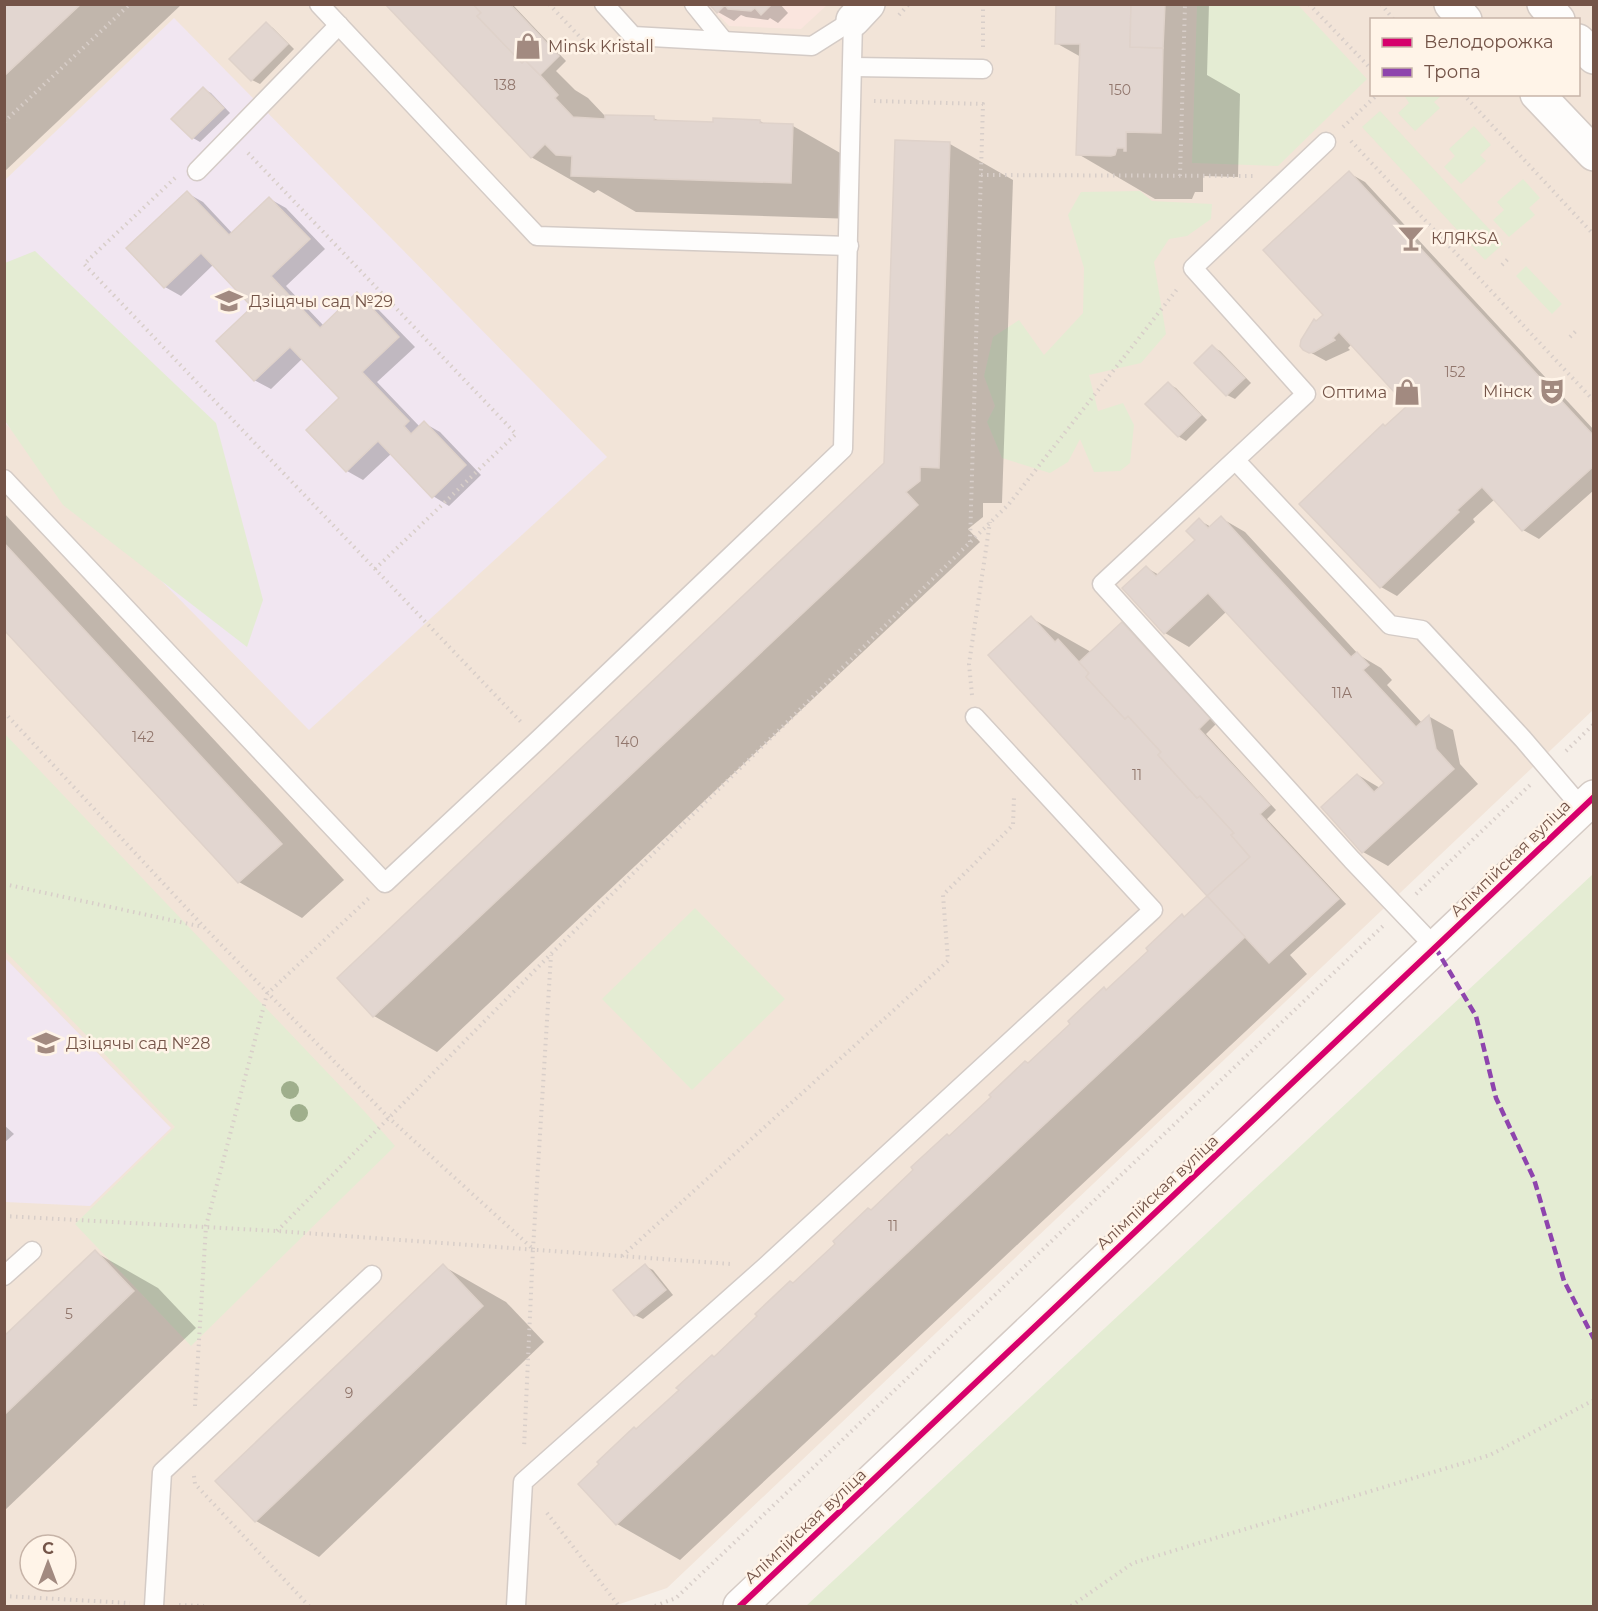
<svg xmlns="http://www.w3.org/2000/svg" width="1598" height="1611" viewBox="0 0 1598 1611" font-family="Montserrat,sans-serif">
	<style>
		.residential { fill: #f2e4d8; fill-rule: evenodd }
		.commercial { fill: #fae5de }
		.education { fill: #f1e6f1 }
		.green { fill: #e4ecd3 }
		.shadow { fill: #0003 }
		.building { fill: #e2d6d0; stroke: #dfd2ca; stroke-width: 1.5 }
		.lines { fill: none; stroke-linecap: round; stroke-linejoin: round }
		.lane-casing { stroke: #d4cbc6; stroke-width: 21 }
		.street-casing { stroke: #d4cbc6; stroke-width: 36 }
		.secondary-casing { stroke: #d5cbc5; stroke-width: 36 }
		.path { stroke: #d8cec9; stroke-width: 4; stroke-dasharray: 1.5 4.5; stroke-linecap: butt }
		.lane { stroke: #fefdfc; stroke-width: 18 }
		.street { stroke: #fefdfc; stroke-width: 33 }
		.secondary { stroke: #fefdfc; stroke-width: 33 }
		.quiet { stroke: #8e44ad; stroke-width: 4.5; stroke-dasharray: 9 4.5; stroke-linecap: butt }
		.cycleway-casing { stroke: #fff4e8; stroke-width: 10 }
		.cycleway { stroke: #d6006c; stroke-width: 6 }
		.tree { fill: #9faf8c }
		.labels { text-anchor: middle; stroke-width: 5; stroke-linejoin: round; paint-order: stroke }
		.number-label { font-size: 14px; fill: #91766c }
		.poi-label { font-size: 16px; fill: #745448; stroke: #fff4e8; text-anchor: start }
		.street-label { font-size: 16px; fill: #745448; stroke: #fff4e8 }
	</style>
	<rect width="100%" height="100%" fill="#f6efe8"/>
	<path class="residential" d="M5,5h1588v705l-926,878 -53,18h-609zM1372,20h206v74h-206zM30,1545h36v36h-36z"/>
	<path class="commercial" d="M709,5h118l-26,24 -72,-3z"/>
	<g class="education">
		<path d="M174,18l433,439 -298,273 -304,-307v-243z"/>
		<path d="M5,958l166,170 -81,78 -85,-4z"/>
	</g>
	<g class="green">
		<path d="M1197,5h101l69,74 -89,87 -86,-3z"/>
		<path d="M1404,95h38l-8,7 6,6 -25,23 -17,-18 11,-10z"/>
		<path d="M1380,111l123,133 -18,16 -123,-133z"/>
		<path d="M1474,126l17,19 -11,10 6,6 -25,23 -17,-17 11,-11 -6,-7z"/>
		<path d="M1523,179l17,19 -11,10 6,7 -26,22 -16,-17 11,-10 -7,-8z"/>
		<path d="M1140,191l12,10 60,3 -1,15 -24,17 -18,3 -15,23 12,72 -25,29 -52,12 9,36 25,-8 11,22 -4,38 -10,8 -26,1 -14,-33 -12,23 -18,11 -48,-15 -15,-36 8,-16 -11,-30 9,-39 26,-17 25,35 39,-42 1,-45 -16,-53 13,-23z"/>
		<path d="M35,251l181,172 47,177 -16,47 -184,-142 -58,-84v-158z"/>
		<path d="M1526,266l36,38 -10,10 -36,-38z"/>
		<path d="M4,733l361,379 30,34 -204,200 -116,-122 100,-97 -170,-176z"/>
		<path d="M1593,874v732h-787z"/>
		<path d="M695,908l90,91 -93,91 -90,-91z"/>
	</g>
	<g class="shadow">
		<path d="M5,4h177l-178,168z"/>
		<path d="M387,4h125l54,57 -10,10 19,19 13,8 17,18 48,2 7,3 55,2v-3l45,1 7,4 26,1 63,36 -2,57 -218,-7 -38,-22 -4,3 -63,-36z"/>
		<path d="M711,4h69l8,9 -10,10 -8,-5 -2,2 -22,-3 -5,-2 -7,6 -16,-9z"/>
		<path d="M1057,4h152l-2,71 33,19 -2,83 -35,-1v16h-8l-3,7h-37l-77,-45 3,-97 -25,-14z"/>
		<path d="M266,24l7,4 21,21 -34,35 -8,-4 -21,-21z"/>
		<path d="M203,89l8,4 19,20 -30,29 -7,-4z"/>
		<path d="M950,144l63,36 -11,323h-19v14l-15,12 12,13 -543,510 -63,-36 -35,-38 546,-514z"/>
		<path d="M1349,173l16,9 229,248v60l-55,49 -16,-9 -28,-31 -22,20 2,3 -78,74 -16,-9 -79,-83 107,-98 -57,-62 -4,4 2,2 -24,11 -22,-12 13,-27 8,-7z"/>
		<path d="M187,193l16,9 30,32 37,-35 16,9 39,41 -39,37 38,40 33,-32 16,10 42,43 -38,35 43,45 4,-4 16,9 41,43 -32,31 -16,-10 -41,-43 -29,27 -16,-9 -6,-73 -38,-40 -32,31 -17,-9v-73l-40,-43 -33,32 -16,-9z"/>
		<path d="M1212,347l8,4 31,32 -16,16 -8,-4 -31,-32z"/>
		<path d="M1168,384l8,4 31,32 -21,21 -8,-5z"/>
		<path d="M4,513l340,367 -42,38 -63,-36 -235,-254z"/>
		<path d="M1221,518l24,14 114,123 22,13 11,12 -5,5 35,38 8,-6 23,13 7,34 18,20 -90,82 -25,-14 -5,-77 22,13 6,-5 -159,-172 -38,36 -24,-14 -18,-65 12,7 38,-34 2,-21 12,7z"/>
		<path d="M1031,618l60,34 31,-28 7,5 88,94 -11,11 70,76 -9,9 79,85 -56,51 17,19 -627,586 -63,-36 -37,-40 629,-588z"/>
		<path d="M4,1125l10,9 -10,9z"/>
		<path d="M95,1252l63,36 38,40 -192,183v-173z"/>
		<path d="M443,1266l63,36 38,40 -225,215 -63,-36z"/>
		<path d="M645,1266l8,4 20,25 -30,24 -8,-4z"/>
	</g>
	<g class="building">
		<path d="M4,4h77l-77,72z"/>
		<path d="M385,4h88l8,9 -4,3 45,47 3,-3 15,15 18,20 -3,3 18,19 32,2v-4l49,1v4l59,2v-4l47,2v3l33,1 -2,59 -220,-7 1,-20 -16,-1 -11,-11 -14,14z"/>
		<path d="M473,4h37l49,52 -19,19 -15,-15 -3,3 -45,-47 4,-3z"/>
		<path d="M709,4h63l-11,11 -6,-7 -4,3 -23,-2 -3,-4 -8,8z"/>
		<path d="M1056,4h75l-1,43 33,1 -2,85 -35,-1v19h-2v-3h-7l-2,7 -4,1 -35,-1 4,-111h-25z"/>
		<path d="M1131,4h34l-2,44 -33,-1z"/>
		<path d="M266,22l22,22 -37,37 -22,-22z"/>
		<path d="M203,87l21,21 -32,31 -21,-20z"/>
		<path d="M895,140l55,2 -11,326 -19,-1v14l-14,11 12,13 -545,512 -36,-39 547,-515z"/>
		<path d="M1349,171l245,265v30l-72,65 -40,-44 -25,23 2,2 -79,76 -81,-84 84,-80 2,2 22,-20 -68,-74 -6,6 2,2 -21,12 -5,1 -6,-3 -3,-4 1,-6 13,-21 2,2 7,-6 -60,-65z"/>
		<path d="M187,191l42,44 40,-38 41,42 -39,37 49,52 37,-36 42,45 -37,35 47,49 -5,5 7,8 13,-13 42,44 -34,33 -54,-57 -32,31 -40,-42 33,-32 -49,-51 -36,34 -38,-40 36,-34 -51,-54 -37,35 -38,-40z"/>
		<path d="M1212,345l33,33 -19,18 -32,-33z"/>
		<path d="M1168,382l33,33 -23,22 -33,-33z"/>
		<path d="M1221,516l130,141 6,-5 12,13 -6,5 53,57 13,-12 7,34 18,20 -92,84 -41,-46 36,-33 17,18 10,-9 -176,-190 -44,41 -42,-46 24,-22 10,10 39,-36 -9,-9 13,-13 9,10z"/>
		<path d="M4,543l278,301 -44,39 -234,-253z"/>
		<path d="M1031,616l24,26 3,-3 31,34 -3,4 39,42 3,-3 33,36 -3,3 39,43 3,-2 34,37 -3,2 19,22 -43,39 -219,-241z"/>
		<path d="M1122,622l88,96 -11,11 71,76 -10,9 79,85 -70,64 -62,-67 43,-39 -19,-22 3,-2 -34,-37 -3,2 -39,-43 3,-3 -33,-36 -3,3 -39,-42 3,-4 -10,-11z"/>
		<path d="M1207,896l38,41 -629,588 -38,-41 21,-20 -2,-2 37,-35 2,2 43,-39 -3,-2 36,-33 2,2 43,-41 -2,-2 35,-33 3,2 42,-39 -2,-3 35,-33 3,2 42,-40 -2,-3 36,-33 2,2 42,-39 -2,-2 36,-34 3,2 42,-39 -2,-3 36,-34 2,3 42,-39 -2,-3 36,-34 2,3z"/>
		<path d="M95,1250l39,41 -130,124v-79z"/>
		<path d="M443,1264l40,42 -228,216 -40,-41z"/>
		<path d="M645,1264l21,26 -32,26 -21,-26z"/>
	</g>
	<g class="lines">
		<defs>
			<g id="lane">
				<path d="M319,4l218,232 312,10"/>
				<path d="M604,4l29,32 179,10 41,-26"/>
				<path d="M694,4l29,36"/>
				<path d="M853,67l130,2"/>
				<path d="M1326,142l-133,126 113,126 -204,190 250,276 83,87"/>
				<path d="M197,171l142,-146"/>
				<path d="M1236,461l154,164 32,5 101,109 59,69"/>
				<path d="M4,479l381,404 153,-143 305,-291 10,-429"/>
				<path d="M4,1276l28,-25"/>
				<path d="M154,1606l8,-134 210,-197"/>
				<path d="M516,1606l7,-124 242,-215 388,-357 -178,-193"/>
			</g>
			<path id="street" d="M853,20l15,-16"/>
			<g id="secondary">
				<path d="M1451,4l14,16"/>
				<path d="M1544,4l14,16"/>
				<path d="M1578,41l16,16"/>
				<path d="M1537,94l57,60"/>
				<path d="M740,1606l854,-809"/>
			</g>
		</defs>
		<use href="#lane" class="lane-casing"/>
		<use href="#street" class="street-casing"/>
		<use href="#secondary" class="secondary-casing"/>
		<g class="path">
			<path d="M549,4l44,47 21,1"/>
			<path d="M1309,4l63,66"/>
			<path d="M1381,4l13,16"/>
			<path d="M899,15l10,-11"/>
			<path d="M983,47v-43"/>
			<path d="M1463,94l131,141"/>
			<path d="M874,101l109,3 -13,438"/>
			<path d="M4,122l126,-118"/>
			<path d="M1343,127l35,-33"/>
			<path d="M1351,141l243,260"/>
			<path d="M248,153l268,281 -141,135"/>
			<path d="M981,175l272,1"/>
			<path d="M1180,176l5,-172"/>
			<path d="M175,178l-91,86 437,458"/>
			<path d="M1502,265l8,-8"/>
			<path d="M1570,337l8,-8"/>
			<path d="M972,695l-3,-31 21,-142"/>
			<path d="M4,712l200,215 185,191 144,131 -9,199"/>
			<path d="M1566,751l28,-27"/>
			<path d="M4,884l199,43"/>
			<path d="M1416,894l114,-109"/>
			<path d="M4,1216l273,15 454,33"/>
			<path d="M277,1231l274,-277 458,-450 169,-216"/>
			<path d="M533,1249l18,-294"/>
			<path d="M622,1256l326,-295 -5,-66 70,-70 1,-28"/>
			<path d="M195,1406l11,-180 61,-232 102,-96"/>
			<path d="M194,1476l1,8 114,122"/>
			<path d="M547,1513l72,93"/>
			<path d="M4,1596l126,7"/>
			<path d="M179,1605l25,1"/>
			<path d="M655,1606l21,-8 707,-672"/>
			<path d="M1071,1606l62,-43 357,-108 104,-55"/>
		</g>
		<use href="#lane" class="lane"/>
		<use href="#street" class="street"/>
		<use href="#secondary" class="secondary"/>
		<path class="quiet" d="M1435,947l41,69 20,82 38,81 30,102 30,58"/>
		<defs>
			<path id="cycleway" d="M740,1606l854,-809"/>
		</defs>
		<use href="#cycleway" class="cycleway-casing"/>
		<use href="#cycleway" class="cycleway"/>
	</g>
	<g class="tree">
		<circle cx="290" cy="1090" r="9"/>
		<circle cx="299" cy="1113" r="9"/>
	</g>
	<defs>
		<symbol id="shop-bare" viewBox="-9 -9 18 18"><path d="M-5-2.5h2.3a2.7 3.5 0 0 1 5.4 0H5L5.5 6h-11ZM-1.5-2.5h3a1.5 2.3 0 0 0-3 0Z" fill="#a28a80" stroke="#fff4e8" stroke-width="2.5" paint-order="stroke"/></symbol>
		<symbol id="bar-bare" viewBox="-9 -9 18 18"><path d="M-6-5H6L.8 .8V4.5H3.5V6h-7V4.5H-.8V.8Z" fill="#a28a80" stroke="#fff4e8" stroke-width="2.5" paint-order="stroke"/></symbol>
		<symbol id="school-bare" viewBox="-9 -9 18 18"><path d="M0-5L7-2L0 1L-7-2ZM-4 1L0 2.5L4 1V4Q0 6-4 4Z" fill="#a28a80" stroke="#fff4e8" stroke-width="2.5" paint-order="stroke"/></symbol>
		<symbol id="theatre-bare" viewBox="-9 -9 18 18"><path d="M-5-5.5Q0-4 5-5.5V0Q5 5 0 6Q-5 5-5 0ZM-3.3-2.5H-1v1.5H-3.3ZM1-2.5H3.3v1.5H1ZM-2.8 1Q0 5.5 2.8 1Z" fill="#a28a80" stroke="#fff4e8" stroke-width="2.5" paint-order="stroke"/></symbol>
	</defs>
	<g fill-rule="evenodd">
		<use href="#shop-bare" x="509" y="27" width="38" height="38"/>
		<use href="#bar-bare" x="1392" y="219" width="38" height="38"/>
		<use href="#school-bare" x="210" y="282" width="38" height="38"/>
		<use href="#theatre-bare" x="1533" y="372" width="38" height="38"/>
		<use href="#shop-bare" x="1388" y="373" width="38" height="38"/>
		<use href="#school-bare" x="27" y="1024" width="38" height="38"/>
	</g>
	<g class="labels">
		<g class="number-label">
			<text x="505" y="90">138</text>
			<text x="1120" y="95">150</text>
			<text x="1455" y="377">152</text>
			<text x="1342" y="698">11А</text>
			<text x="143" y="742">142</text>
			<text x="627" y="747">140</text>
			<text x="1137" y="780">11</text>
			<text x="893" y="1231">11</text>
			<text x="69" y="1319">5</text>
			<text x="349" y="1398">9</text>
		</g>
		<g class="poi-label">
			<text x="548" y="52">Minsk Kristall</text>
			<text x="1431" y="244">КЛЯКSА</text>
			<text x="249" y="307">Дзіцячы сад №29</text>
			<text x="1532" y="397" text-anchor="end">Мінск</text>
			<text x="1387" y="398" text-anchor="end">Оптима</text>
			<text x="66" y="1049">Дзіцячы сад №28</text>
		</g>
		<g class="street-label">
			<text transform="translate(1510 858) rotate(-44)" y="6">Алімпійская вуліца</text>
			<text transform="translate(1157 1192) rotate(-43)" y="6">Алімпійская вуліца</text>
			<text transform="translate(805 1526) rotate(-43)" y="6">Алімпійская вуліца</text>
		</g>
	</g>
	<rect width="1598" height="1611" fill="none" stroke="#745448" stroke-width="12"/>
	<rect x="1370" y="18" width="210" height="78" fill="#fff4e8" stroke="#c7b4a8" stroke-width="1.5"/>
	<rect x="1382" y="38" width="30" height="9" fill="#d6006c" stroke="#c7b4a8" stroke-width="1.5"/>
	<text x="1424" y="48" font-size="18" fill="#745448">Велодорожка</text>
	<rect x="1382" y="68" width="30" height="9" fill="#8e44ad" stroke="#c7b4a8" stroke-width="1.5"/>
	<text x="1424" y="78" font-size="18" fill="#745448">Тропа</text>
	<g transform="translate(48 1563)"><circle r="28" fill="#fff4e8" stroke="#c7b4a8" stroke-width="1.5"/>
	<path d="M0-4.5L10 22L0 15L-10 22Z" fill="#a28a80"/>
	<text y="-9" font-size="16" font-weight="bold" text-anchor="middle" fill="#745448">С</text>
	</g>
</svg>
